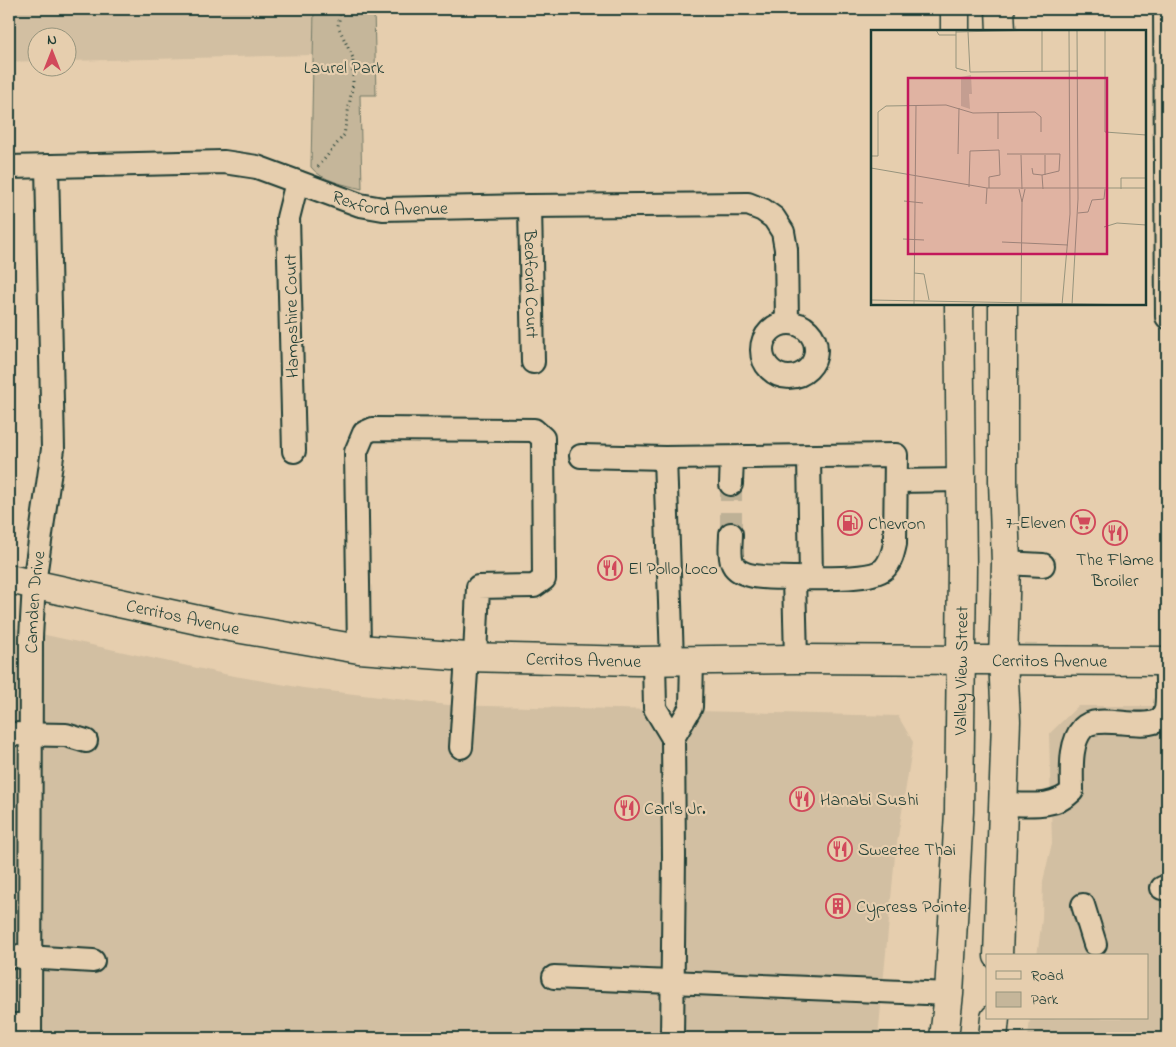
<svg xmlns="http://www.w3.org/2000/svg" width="1176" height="1047" viewBox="0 0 1176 1047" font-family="'Indie Flower',sans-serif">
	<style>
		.built { fill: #d2bfa2 }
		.green { fill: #c5b69a; stroke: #727a67 }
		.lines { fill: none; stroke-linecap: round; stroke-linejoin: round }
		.minor-tunnel { stroke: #beb196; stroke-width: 22; stroke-dasharray: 22 11; stroke-linecap: butt }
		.minor-casing { stroke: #1f3d34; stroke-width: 26 }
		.major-casing { stroke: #1f3d34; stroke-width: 31 }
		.path { stroke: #1f3d34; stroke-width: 3; stroke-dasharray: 1 4; stroke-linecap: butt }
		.minor { stroke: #e6ceae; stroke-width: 22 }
		.major { stroke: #e6ceae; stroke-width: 28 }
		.labels { text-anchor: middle; stroke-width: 4.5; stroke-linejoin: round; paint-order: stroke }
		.park-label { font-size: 18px; fill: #274339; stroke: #e6ceae }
		.street-label { font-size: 18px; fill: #1f3d34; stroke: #e6ceae }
		.poi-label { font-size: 18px; fill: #1f3d34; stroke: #e6ceae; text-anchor: start }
		.inset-road { fill: none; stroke: #96947d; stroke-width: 1 }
		.view { fill: #c2185b; fill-opacity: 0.15; stroke: #c2185b; stroke-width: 2.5 }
		.inset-edge { fill: none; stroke: #1f3d34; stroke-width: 2.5 }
	</style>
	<rect width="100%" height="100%" fill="#e6ceae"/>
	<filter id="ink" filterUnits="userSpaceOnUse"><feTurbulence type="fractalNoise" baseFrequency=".02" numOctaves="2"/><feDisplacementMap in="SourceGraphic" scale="10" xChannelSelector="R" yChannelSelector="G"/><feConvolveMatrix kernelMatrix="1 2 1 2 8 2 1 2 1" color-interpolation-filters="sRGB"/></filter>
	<g filter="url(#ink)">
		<g class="built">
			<path d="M9,9h305l-1,46 -245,6v-23h-30l-1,23 -28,1z"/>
			<path d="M9,627l220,48 74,13 145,17 450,11 15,26 -18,114 -17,182h-869z"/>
			<path d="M1078,706h89v332h-139l2,-20h117v-62h-110l5,-37 1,-38 9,-38 -3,-109z"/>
		</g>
		<path class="green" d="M314,9h60l2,86h-16l2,94c-15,-4 -41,-8 -51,-22z"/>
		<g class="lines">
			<path class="minor-tunnel" d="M731,534v-50"/>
			<defs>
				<g id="minor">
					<path d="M1165,9l2,308"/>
					<path id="s1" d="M9,167l215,-5 33,5 103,38 23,4 147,-3 218,-2 15,6 11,8 9,14 3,17 1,74"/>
					<path id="s2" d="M530,206l3,156"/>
					<circle cx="789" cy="350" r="27"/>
					<path d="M294,451l-6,-233 9,-36"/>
					<path d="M581,456l84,2 231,-3 -1,89c-2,9 -4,18 -11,25 -14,12 -71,9 -90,9l2,81"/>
					<path d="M809,457l2,121"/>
					<path d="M665,458l7,202"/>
					<path d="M896,481l66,-1"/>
					<path d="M731,484l1,-26"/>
					<path d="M731,534c0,9 -2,20 1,28 6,19 46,15 62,16"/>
					<path d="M1006,563l37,2"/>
					<path d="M359,649l-3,-197 8,-19 9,-4 161,1 9,8 1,141 -10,7 -56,1 -3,70"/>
					<path d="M654,661l1,47 18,30 18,-31 1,-48"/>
					<path d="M9,734l57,1 20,6"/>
					<path d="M461,747l6,-90"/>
					<path d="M1003,804c23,0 52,5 69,-13 0,-19 -3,-48 11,-63 16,-18 73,10 82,-16 4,-10 1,-39 2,-50"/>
					<path d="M1162,888l5,-2"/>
					<path d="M1083,905l12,39"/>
					<path d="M9,956l84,5"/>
					<path d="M554,977l395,17"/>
					<path d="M9,1025h21"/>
					<path id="s3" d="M30,1038l1,-401 3,-53 19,-135 -6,-283"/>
					<path d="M672,1038l2,-182 -1,-118"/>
				</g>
				<g id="major">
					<path d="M955,9v22"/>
					<path d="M1000,9l1,22"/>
					<path id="s4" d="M9,579l221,48 129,22 108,8 170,4 159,-2 371,2"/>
					<path d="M998,956l8,-235 -3,-61 3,-97 -3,-82v-177"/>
					<path id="s5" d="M944,1038l5,-44 10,-183 3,-244 -3,-263"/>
					<path d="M993,1038l2,-20"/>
				</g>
			</defs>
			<use href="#minor" class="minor-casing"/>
			<use href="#major" class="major-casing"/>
			<path class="path" d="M318,167l26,-32 9,-52v-25l-15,-32 3,-17"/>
			<use href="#minor" class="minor"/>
			<use href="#major" class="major"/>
		</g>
	</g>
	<defs>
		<symbol id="supermarket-ring" viewBox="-11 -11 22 22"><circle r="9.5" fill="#e6ceae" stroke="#d1495b" stroke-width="1.5"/><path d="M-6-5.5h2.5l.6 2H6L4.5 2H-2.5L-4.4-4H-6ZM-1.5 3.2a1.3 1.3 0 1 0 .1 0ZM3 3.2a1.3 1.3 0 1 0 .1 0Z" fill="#d1495b"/></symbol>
		<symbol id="fuel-ring" viewBox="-11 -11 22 22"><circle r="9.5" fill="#e6ceae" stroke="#d1495b" stroke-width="1.5"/><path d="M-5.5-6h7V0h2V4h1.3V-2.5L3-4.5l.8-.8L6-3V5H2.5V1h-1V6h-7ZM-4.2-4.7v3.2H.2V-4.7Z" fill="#d1495b"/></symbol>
		<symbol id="restaurant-ring" viewBox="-11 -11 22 22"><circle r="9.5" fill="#e6ceae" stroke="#d1495b" stroke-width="1.5"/><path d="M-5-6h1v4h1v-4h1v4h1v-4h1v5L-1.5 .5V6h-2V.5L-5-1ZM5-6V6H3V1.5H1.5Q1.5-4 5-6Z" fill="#d1495b"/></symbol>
		<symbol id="building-ring" viewBox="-11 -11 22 22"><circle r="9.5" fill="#e6ceae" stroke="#d1495b" stroke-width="1.5"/><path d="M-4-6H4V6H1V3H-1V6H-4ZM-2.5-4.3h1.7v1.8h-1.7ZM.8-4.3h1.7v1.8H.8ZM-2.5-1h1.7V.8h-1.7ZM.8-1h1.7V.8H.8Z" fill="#d1495b"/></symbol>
	</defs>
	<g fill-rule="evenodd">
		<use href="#supermarket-ring" x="1069" y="508" width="28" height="28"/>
		<use href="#fuel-ring" x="836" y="509" width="28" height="28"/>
		<use href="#restaurant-ring" x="1101" y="519" width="28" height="28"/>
		<use href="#restaurant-ring" x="596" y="554" width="28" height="28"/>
		<use href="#restaurant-ring" x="788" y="785" width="28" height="28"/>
		<use href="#restaurant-ring" x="613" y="794" width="28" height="28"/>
		<use href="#restaurant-ring" x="826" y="835" width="28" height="28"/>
		<use href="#building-ring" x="824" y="892" width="28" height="28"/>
	</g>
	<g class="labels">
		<g class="park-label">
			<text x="344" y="73">Laurel Park</text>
		</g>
		<g class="street-label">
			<text dy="6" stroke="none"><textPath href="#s1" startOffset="388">Rexford Avenue</textPath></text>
			<text dy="6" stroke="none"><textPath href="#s2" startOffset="78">Bedford Court</textPath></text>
			<text transform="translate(291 316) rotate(-91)" y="6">Hampshire Court</text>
			<text dy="6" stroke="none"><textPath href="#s3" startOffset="436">Camden Drive</textPath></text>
			<text dy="6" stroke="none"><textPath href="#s4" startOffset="178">Cerritos Avenue</textPath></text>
			<text dy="6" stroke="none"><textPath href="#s4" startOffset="582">Cerritos Avenue</textPath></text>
			<text dy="6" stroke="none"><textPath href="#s4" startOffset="1048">Cerritos Avenue</textPath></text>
			<text dy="6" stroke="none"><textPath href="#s5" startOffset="368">Valley View Street</textPath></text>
		</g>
		<g class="poi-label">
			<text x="1066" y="528" text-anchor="end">7-Eleven</text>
			<text x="868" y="529">Chevron</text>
			<text x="1115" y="565" text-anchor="middle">The Flame<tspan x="1115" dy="21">Broiler</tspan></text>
			<text x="628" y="574">El Pollo Loco</text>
			<text x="820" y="805">Hanabi Sushi</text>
			<text x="644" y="814">Carl's Jr.</text>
			<text x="858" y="855">Sweetee Thai</text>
			<text x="856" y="912">Cypress Pointe</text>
		</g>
	</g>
	<g transform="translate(871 30)">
		<rect width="275" height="275" fill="#e6ceae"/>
		<path d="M100,45l1,19h-3l1,15 -9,-3v-29z" fill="#c5b69a"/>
		<path class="inset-road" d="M65,0l3,5h17M85,0v38l11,3M234,0v102l41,3M85,2l85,-2M97,2l2,40 107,-1M171,42v-42M127,82v27M87,124l1,-46M136,124h53l-1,17 -17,4 1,14M150,125l1,34M174,125v20M0,126h7v-44l8,-6 60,-1 27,8 62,-1 6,5v15M0,138l116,20h159M161,138l1,6 9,1M98,157l1,-36 29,-1 1,25 -11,2v11M148,159l3,13 3,-13M250,159v-11h25M33,171l19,2M115,174l1,-16M207,183l10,-1 4,-12 12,-1 1,-10M233,197l13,-4 29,2M32,209l21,1M131,212l66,3M43,243l10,1 5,26M0,270l269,5M150,272l1,-100M43,275l2,-199M191,275l8,-91 -1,-184M201,275l6,-106 -1,-169"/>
		<path class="view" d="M37,48h199v176h-199z"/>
		<rect width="275" height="275" class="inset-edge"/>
	</g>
	<rect width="1176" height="1047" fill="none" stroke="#e6ceae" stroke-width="30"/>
	<rect x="15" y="15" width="1146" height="1017" fill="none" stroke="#1f3d34" stroke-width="2" filter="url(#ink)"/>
	<rect x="986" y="954" width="162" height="65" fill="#e6ceae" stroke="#96947d"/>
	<rect x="996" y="971" width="25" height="8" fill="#e6ceae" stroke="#96947d"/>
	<text x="1031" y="980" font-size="15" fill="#1f3d34">Road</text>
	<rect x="996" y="992" width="25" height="15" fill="#c5b69a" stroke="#96947d"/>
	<text x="1031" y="1004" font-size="15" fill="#1f3d34">Park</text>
	<g transform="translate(52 52)"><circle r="24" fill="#e6ceae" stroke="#96947d"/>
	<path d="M0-4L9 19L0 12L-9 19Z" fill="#d1495b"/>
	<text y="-8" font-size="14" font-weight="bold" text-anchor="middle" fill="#1f3d34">N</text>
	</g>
</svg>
